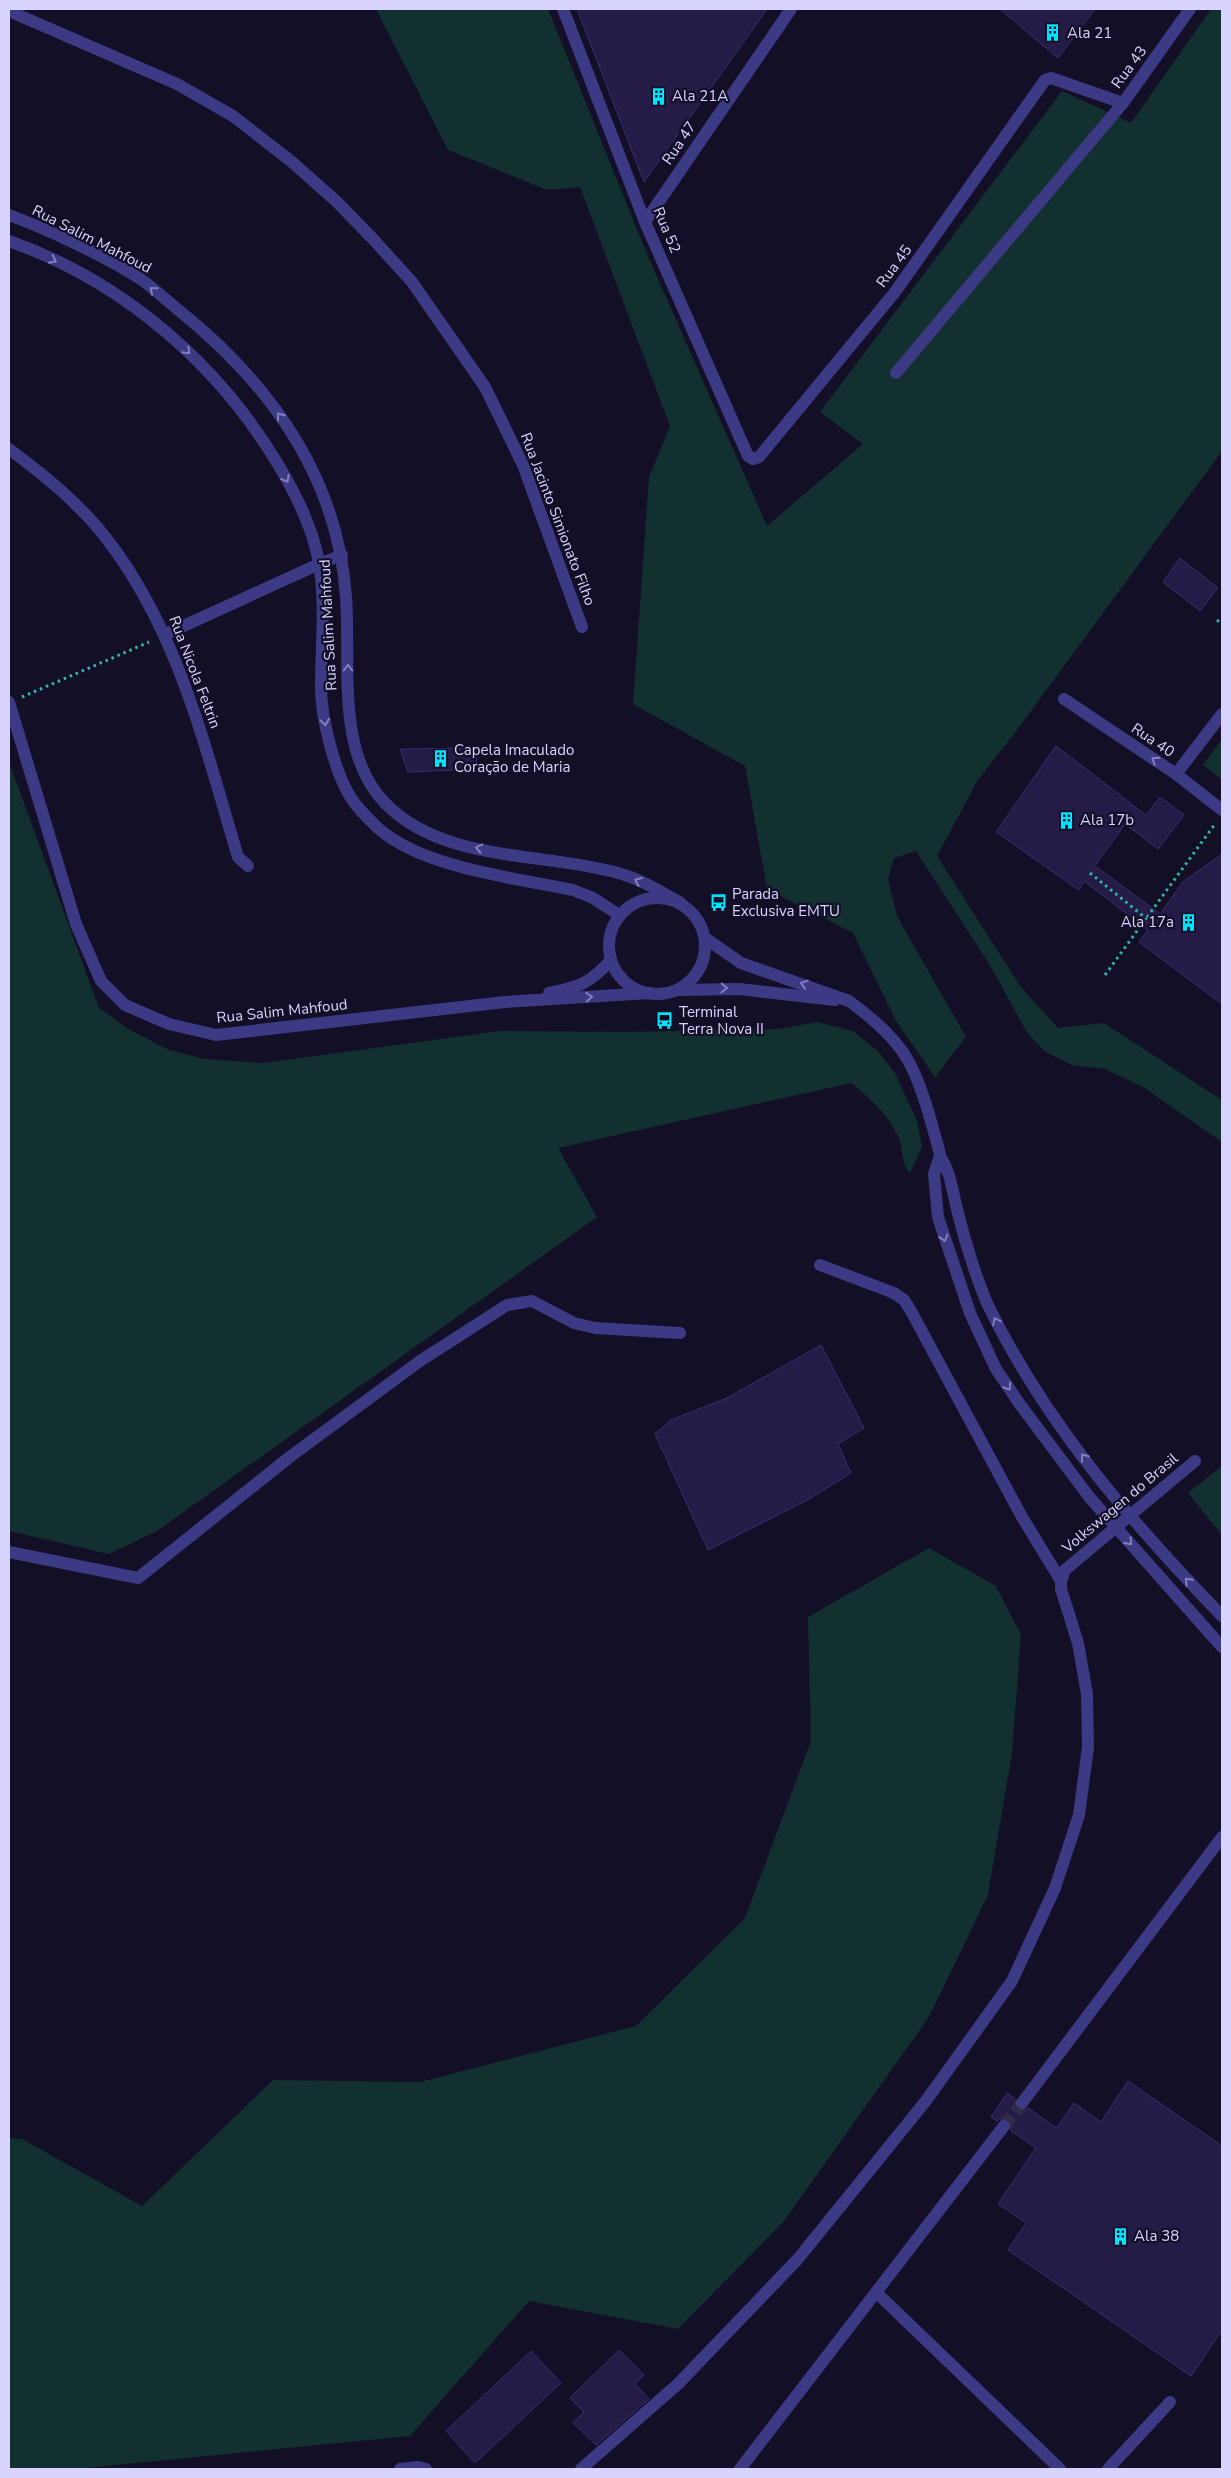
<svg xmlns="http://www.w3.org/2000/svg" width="1231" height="2478" viewBox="0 0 1231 2478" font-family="'Nunito Sans',sans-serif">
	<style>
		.green { fill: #12302f }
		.building { fill: #241b47; stroke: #3b2d73 }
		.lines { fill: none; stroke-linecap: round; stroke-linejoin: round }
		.minor-tunnel { stroke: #312d47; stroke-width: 12; stroke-dasharray: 12 6; stroke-linecap: butt }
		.path { stroke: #2fb8b0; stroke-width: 3; stroke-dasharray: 2.5 4; stroke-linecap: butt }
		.minor { stroke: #3d3a85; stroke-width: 12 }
		.oneway { stroke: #837fbc }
		.labels { text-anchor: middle; stroke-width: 4.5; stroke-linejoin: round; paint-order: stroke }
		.poi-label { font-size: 15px; fill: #d9d4ff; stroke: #130f26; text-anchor: start }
		.street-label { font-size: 15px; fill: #d9d4ff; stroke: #130f26 }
	</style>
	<rect width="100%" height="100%" fill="#130f26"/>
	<g class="green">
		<path d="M376,9h172l99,245 120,272 96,-82 -43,-32 242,-321 69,32 80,-114h11v442l-205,279 -39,50 -41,76 83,130 38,42 46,-5 118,77v42l-79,-55 -38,-18 -33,-4 -28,-14 -18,-20 -35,-64 -75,-116 -22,7 -6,21 9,37 69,121 -31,40 -39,-56 -43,-88 -86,-44 -22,-123 -112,-62 16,-227 21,-51 -90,-239 -33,3 -99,-40z"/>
		<path d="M1222,739v41l-19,-15z"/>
		<path d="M9,762l90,246 29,21 41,21 36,9 58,4 237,-32 122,1 156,-3 39,-7 36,9 25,20 17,22 22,48 5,26 -12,26c-10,-10 -6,-25 -12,-37 -12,-24 -27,-37 -47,-53l-293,65 39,69 -440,314 -48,23 -100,-23z"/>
		<path d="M1222,1466v69l-34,-42z"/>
		<path d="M929,1548l67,38 25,49 -9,118 -24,142 -59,122 -145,204 -106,108 -149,-28 -119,135 -335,33h-66v-331l13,1 120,67 131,-126 147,2 216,-56 109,-108 66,-177 -3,-124z"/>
	</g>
	<g class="building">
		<path d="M577,9h190l-123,173z"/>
		<path d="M1000,9h95l-37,49z"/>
		<path d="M1180,558l38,30 -18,23 -37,-29z"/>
		<path d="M1056,746l90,69 14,-18 24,18 -26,34 -33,-25 -30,42 65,48 23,-32 39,-28v150l-83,-62 9,-12 -64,-49 -5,9 -83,-58z"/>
		<path d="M476,748l1,21 -69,3 -8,-23z"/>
		<path d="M821,1345l43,83 -26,16 13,29 -42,26 -101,51 -53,-116 16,-14 56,-22z"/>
		<path d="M1128,2081l94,65v184l-31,46 -183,-126 18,-27 -28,-19 38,-56 -25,-17 1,-8 -3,-4 -8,-1 -4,3 -6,-4 16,-24 8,6 -1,7 4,4 7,1 3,-3 29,20 17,-25 27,19z"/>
		<path d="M619,2350l25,25 -9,9 14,15 -53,46 -23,-22 11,-11 -14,-14z"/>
		<path d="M531,2351l30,32 -86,80 -29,-32z"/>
	</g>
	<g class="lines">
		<path class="minor-tunnel" d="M1004,2126l18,-23"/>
		<g class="path">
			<path d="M1217,620l5,4"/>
			<path d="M22,697l127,-55"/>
			<path d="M1090,873l57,46"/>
			<path d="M1105,975l110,-151"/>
		</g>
		<g class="minor">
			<path d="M563,9l82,213 103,234 5,3 6,-2 136,-165 150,-212 6,-2 72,25 67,-94"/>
			<path d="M9,11l168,73 56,32 59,46 45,40 36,37 39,43 73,105 38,78 59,162"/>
			<path d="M9,215c40,15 94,40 130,63 15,10 28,23 42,34 90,73 157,166 165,285 5,64 -11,155 39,206 58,60 159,49 233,70 23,6 43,19 63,30"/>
			<path d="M645,222l146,-213"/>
			<path d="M9,241c113,40 209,122 270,225 18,30 34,62 40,97 7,41 2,82 2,124 0,31 14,88 32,114 7,10 18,20 26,28 45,39 136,49 194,61l20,8 26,17"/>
			<path d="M896,373l227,-270"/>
			<path d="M9,449c35,26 70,54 97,89 72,92 99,209 132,319l10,9"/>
			<path d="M166,634l153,-70 23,-9"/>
			<path d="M1064,699l112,75 46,36"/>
			<path d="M9,702l67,222 25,57 24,24 44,19 47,11 289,-33 145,-9"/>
			<path d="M1176,774l46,-60"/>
			<circle cx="657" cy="946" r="48"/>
			<path d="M705,938l36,25 108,38c22,16 47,37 60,61 14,27 22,59 30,88l1,6 -6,18 4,43 32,96 26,56 23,34 71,95 132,149"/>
			<path d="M678,990l61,-1 96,11"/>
			<path d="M549,993c31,-6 41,-10 62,-33"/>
			<path d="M940,1156c12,19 12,36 18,57 6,25 19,67 29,90 57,119 144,219 235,313"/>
			<path d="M820,1265l74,28 10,7 7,11 111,206 39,64"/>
			<path d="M9,1552l129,26 153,-122 129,-95 87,-56 25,-4 42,22 21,5 85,5"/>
			<path d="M1022,2103l200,-266"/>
			<path d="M878,2294l182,175"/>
			<path d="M400,2469l18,-2 8,2"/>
			<path d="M581,2469l97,-85 119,-124 128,-158 87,-121 43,-93 24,-73 9,-68 -1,-53 -9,-51 -17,-54v-8l4,-11 130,-109"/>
			<path d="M740,2469l264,-343"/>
			<path d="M1108,2469l62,-67"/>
		</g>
	</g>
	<defs><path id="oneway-chevron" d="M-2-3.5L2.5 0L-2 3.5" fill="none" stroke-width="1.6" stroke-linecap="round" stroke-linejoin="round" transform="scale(1.25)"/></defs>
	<g class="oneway">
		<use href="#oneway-chevron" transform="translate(53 260) rotate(27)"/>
		<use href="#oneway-chevron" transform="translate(153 290) rotate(-141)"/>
		<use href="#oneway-chevron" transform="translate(187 351) rotate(45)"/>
		<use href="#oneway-chevron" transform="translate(280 416) rotate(-126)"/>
		<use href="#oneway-chevron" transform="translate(286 479) rotate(61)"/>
		<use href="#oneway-chevron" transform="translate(348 668) rotate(-90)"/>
		<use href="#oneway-chevron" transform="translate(325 722) rotate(81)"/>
		<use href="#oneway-chevron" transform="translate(1155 760) rotate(-146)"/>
		<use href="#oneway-chevron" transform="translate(479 848) rotate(-167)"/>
		<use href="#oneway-chevron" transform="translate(638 881) rotate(-156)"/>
		<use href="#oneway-chevron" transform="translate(804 984) rotate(-162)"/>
		<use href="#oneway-chevron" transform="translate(724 988) rotate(1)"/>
		<use href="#oneway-chevron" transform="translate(589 997) rotate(-3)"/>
		<use href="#oneway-chevron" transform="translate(944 1238) rotate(73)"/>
		<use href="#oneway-chevron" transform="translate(996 1321) rotate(-116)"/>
		<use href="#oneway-chevron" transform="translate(1008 1387) rotate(57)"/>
		<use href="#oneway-chevron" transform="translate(1084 1457) rotate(-127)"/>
		<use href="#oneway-chevron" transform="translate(1129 1542) rotate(48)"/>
		<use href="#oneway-chevron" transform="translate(1188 1581) rotate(-134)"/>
	</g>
	<defs>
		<symbol id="building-bare" viewBox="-9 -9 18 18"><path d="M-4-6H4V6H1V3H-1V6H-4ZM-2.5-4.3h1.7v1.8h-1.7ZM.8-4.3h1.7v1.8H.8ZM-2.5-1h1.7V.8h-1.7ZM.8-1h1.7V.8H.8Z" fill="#00e5ff" stroke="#130f26" stroke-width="2.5" paint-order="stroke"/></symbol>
		<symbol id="bus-bare" viewBox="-9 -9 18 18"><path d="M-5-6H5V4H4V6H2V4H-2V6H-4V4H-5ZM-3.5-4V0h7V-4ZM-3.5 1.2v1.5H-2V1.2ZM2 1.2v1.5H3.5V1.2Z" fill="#00e5ff" stroke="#130f26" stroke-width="2.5" paint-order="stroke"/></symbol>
	</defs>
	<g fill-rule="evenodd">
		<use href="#building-bare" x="1040" y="20" width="25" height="25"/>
		<use href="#building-bare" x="646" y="84" width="25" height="25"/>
		<use href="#building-bare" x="428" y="746" width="25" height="25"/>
		<use href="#building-bare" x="1054" y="808" width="25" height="25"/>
		<use href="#bus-bare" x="706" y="890" width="25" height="25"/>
		<use href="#building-bare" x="1176" y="910" width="25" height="25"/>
		<use href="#bus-bare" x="652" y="1008" width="25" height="25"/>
		<use href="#building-bare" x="1108" y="2224" width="25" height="25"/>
	</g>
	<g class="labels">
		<g class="poi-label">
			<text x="1067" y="38">Ala 21</text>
			<text x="672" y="101">Ala 21A</text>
			<text x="454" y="755">Capela Imaculado<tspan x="454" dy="17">Coração de Maria</tspan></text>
			<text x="1080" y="825">Ala 17b</text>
			<text x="732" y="899">Parada<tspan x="732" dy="17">Exclusiva EMTU</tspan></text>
			<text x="1174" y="927" text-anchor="end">Ala 17a</text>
			<text x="679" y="1017">Terminal<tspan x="679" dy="17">Terra Nova II</tspan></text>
			<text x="1134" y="2241">Ala 38</text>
		</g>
		<g class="street-label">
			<text transform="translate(1129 67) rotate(-54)" y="5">Rua 43</text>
			<text transform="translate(679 143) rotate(-56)" y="5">Rua 47</text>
			<text transform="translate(667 230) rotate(67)" y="5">Rua 52</text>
			<text transform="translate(92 239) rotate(27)" y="5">Rua Salim Mahfoud</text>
			<text transform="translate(894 266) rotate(-54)" y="5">Rua 45</text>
			<text transform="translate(558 519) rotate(69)" y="5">Rua Jacinto Simionato Filho</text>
			<text transform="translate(328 625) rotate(-93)" y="5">Rua Salim Mahfoud</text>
			<text transform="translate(195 672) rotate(69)" y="5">Rua Nicola Feltrin</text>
			<text transform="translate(1153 740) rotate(34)" y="5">Rua 40</text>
			<text transform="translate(282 1011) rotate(-6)" y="5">Rua Salim Mahfoud</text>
			<text transform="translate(1120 1503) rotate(-40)" y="5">Volkswagen do Brasil</text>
		</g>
	</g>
	<rect width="1231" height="2478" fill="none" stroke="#d9d4ff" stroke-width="20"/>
</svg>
